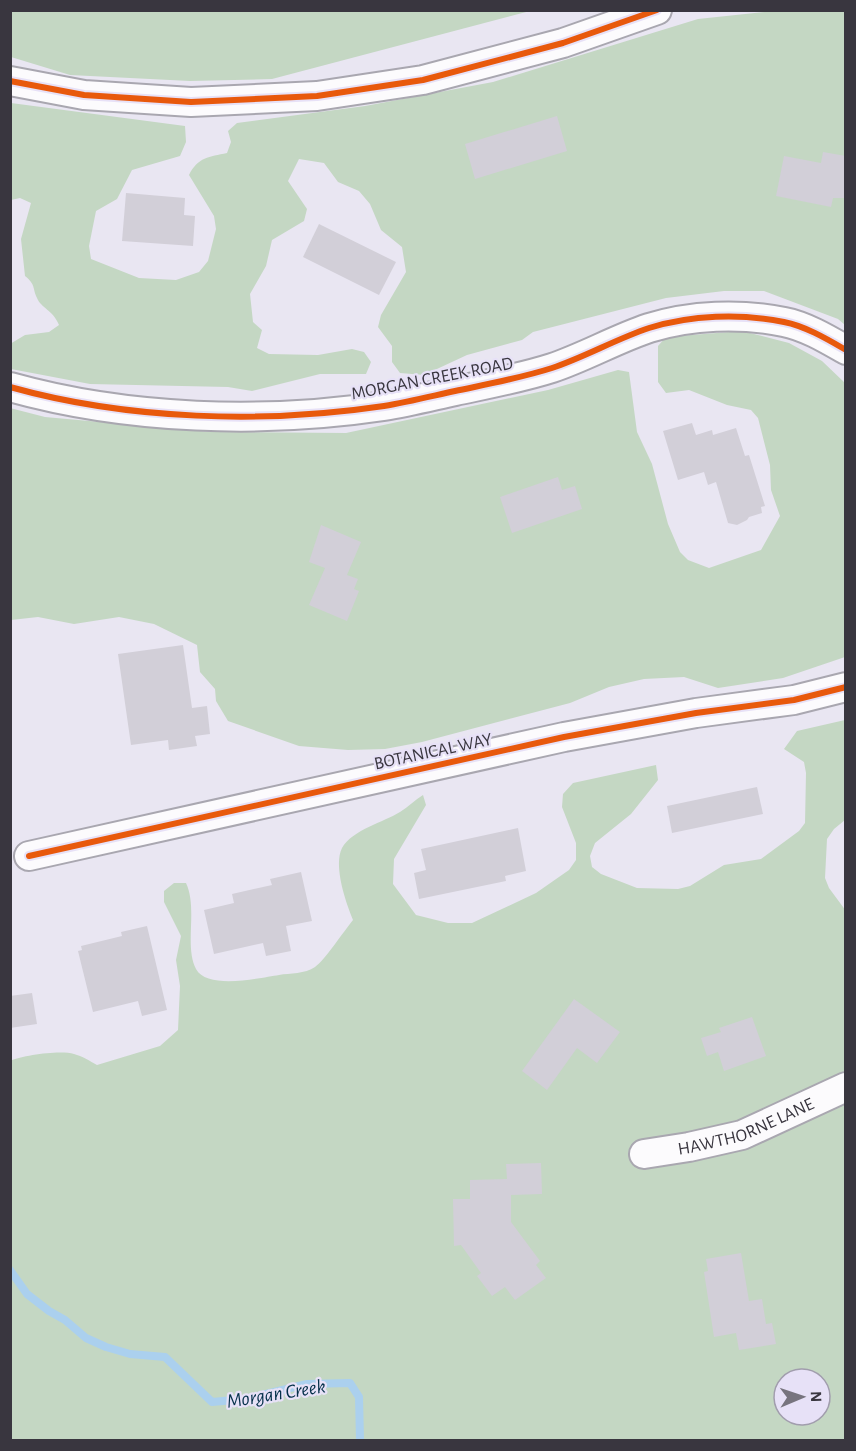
<svg xmlns="http://www.w3.org/2000/svg" width="856" height="1451" viewBox="0 0 856 1451" font-family="'Alegreya Sans',sans-serif">
	<style>
		.green { fill: #c4d7c3; fill-rule: evenodd }
		.lines { fill: none; stroke-linecap: round; stroke-linejoin: round }
		.stream { stroke: #abd0ee; stroke-width: 8 }
		.building { fill: #d2cfd8 }
		.minor-casing { stroke: #a9a7b0; stroke-width: 32 }
		.minor { stroke: #fcfbfd; stroke-width: 28 }
		.cycleway-casing { stroke: #e7e1f7; stroke-width: 10 }
		.cycleway { stroke: #e8590c; stroke-width: 6 }
		.labels { text-anchor: middle; stroke-width: 4.5; stroke-linejoin: round; paint-order: stroke }
		.street-label { font-size: 18px; fill: #39363f; stroke: #e7e1f7 }
		.water-label { font-size: 20px; font-style: italic; fill: #05304a; stroke: #e7e1f7 }
	</style>
	<rect width="100%" height="100%" fill="#e9e6f2"/>
	<g class="green">
		<path d="M10,11l1,-1 519,1 -258,68 -82,2 -120,-6 -59,-18z"/>
		<path d="M773,11h72v314l-7,-6 -74,-28h-40l-58,7 -133,34 -11,8 -55,15 -43,20 -24,-2 -8,-11v-16l-14,-19 3,-12 25,-43 -4,-25 -21,-17 -11,-26 -11,-13 -21,-9 -14,-19 -25,-4 -11,22 19,28 -3,12 -32,19 -6,26 -16,28 3,28 9,8 -5,18 12,6 49,1 34,-6 12,3 7,10 -5,12h-46l-68,17 -24,-4 -138,-3 -79,-15 -1,-25 15,-9 24,-3 10,-7c-6,-15 -18,-17 -22,-27 -5,-11 -1,-13 -12,-22l-4,-37 10,-36 -11,-5 -9,2v-97l174,23 1,16 -6,14 -48,14 -15,29 -21,12 -7,35 2,13 48,19 37,2 23,-8 9,-11 8,-32 -2,-13 -25,-41c9,-18 20,-18 38,-22l4,-11 -3,-11 9,-8 128,-17 128,-24 205,-63z"/>
		<path d="M742,331l47,12 33,18 23,22v274l-62,21 -65,10 -34,-11 -40,2 -35,8 -39,16 -148,39 -37,7 -37,1 -49,-4 -71,-25 -12,-20 -1,-12 -15,-17 -3,-27 -43,-21 -35,-7 -45,7 -36,-7 -27,3 -1,-212 35,9 166,15 135,1 202,-43 70,-20 11,2 8,60 15,32 16,60 12,28 8,8 21,8 52,-18 19,-34 -9,-26 -1,-25 -12,-47 -7,-8 -24,-5 -38,-15 -23,3 -8,-11v-36l8,-9z"/>
		<path d="M845,720v100l-11,9 -7,10 -2,39 4,10 17,23 -1,529h-834l-1,-379c14,-6 50,-11 64,-7 8,2 16,7 23,11l63,-19 18,-16 2,-44 -4,-26 5,-24 -17,-34v-11l10,-8h12c12,26 -2,63 10,86 11,21 64,9 83,6 11,-2 26,-1 36,-8 9,-6 29,-36 38,-47 -7,-17 -20,-54 -11,-72 10,-18 42,-26 58,-36 8,-5 15,-12 23,-17l3,10 -32,54 -1,25 23,31 32,8h24l64,-30 33,-23 7,-10v-17l-14,-36 1,-13 10,-11 83,-18 2,15 -27,34 -36,29 -5,13 2,11 9,7 36,14 41,1 12,-3 34,-21 37,-6 38,-28 6,-8 1,-50 -2,-11 -20,-13 13,-18zM784,1379h36v36h-36z"/>
	</g>
	<g class="lines">
		<path class="stream" d="M10,1270l17,24 22,17 16,9 21,18 20,9 24,7 35,3 47,45 33,-3 62,-15 43,-1 9,14 1,43"/>
	</g>
	<g class="building">
		<path d="M557,116l10,35 -92,28 -10,-35z"/>
		<path d="M823,152l23,4v42h-13l-2,9 -55,-11 8,-40 37,7z"/>
		<path d="M126,193l59,5 -1,17 11,1 -2,30 -71,-5z"/>
		<path d="M319,224l77,38 -17,33 -76,-38z"/>
		<path d="M692,423l4,12 16,-5 1,5 23,-7 9,28 4,-1 16,51 -4,1 1,6 -13,4 -2,3 -10,5 -9,-2 -12,-41 -8,3 -4,-13 -26,8 -15,-49z"/>
		<path d="M558,477l4,13 13,-4 7,23 -70,24 -12,-36z"/>
		<path d="M321,525l40,17 -14,33 11,4 -4,10 5,2 -12,30 -38,-16 16,-37 -16,-6z"/>
		<path d="M183,645l9,63 15,-2 3,28 -15,2 2,10 -28,4 -1,-10 -37,5 -13,-91z"/>
		<path d="M757,787l6,27 -91,19 -5,-27z"/>
		<path d="M518,828l8,43 -21,5 1,5 -87,18 -5,-26 12,-3 -5,-21z"/>
		<path d="M301,872l11,49 -26,5 5,25 -25,5 -3,-13 -49,11 -10,-44 30,-7 -2,-9 40,-9 -2,-6z"/>
		<path d="M147,926l20,84 -25,6 -4,-15 -45,11 -15,-61 4,-1 -1,-4 41,-10 -1,-4z"/>
		<path d="M32,993l5,31 -27,4v-32z"/>
		<path d="M574,999l46,33 -23,31 -20,-15 -30,42 -25,-19z"/>
		<path d="M752,1017l14,39 -42,15 -6,-19 -11,4 -6,-18 20,-6 -2,-4z"/>
		<path d="M541,1163l1,31 -31,1v27l29,39 -4,4 10,13 -31,22 -10,-13 -13,9 -15,-20 4,-3 -20,-28 -7,1 -1,-47h17v-19l37,-1 -1,-15z"/>
		<path d="M741,1253l8,48 13,-2 4,25 6,-1 4,21 -37,6 -3,-17 -22,4 -10,-65 4,-1 -2,-12z"/>
	</g>
	<g class="lines">
		<defs>
			<g id="minor">
				<path d="M10,81l74,14 107,7 126,-6 106,-16 140,-37 94,-33"/>
				<path d="M10,387c118,33 254,37 374,19 24,-4 48,-10 71,-15 33,-7 66,-13 97,-23 33,-11 64,-29 97,-40 42,-13 91,-15 135,-6 21,4 43,17 62,28"/>
				<path d="M29,856l535,-119 132,-24 98,-13 52,-13"/>
				<path id="s1" d="M644,1154l45,-7 53,-12 104,-48"/>
			</g>
		</defs>
		<use href="#minor" class="minor-casing"/>
		<use href="#minor" class="minor"/>
		<defs>
			<g id="cycleway">
				<path d="M10,81l74,14 107,7 126,-6 106,-16 140,-37 94,-33"/>
				<path d="M10,387c118,33 254,37 374,19 24,-4 48,-10 71,-15 33,-7 66,-13 97,-23 33,-11 64,-29 97,-40 42,-13 91,-15 135,-6 21,4 43,17 62,28"/>
				<path d="M29,856l535,-119 132,-24 98,-13 52,-13"/>
			</g>
		</defs>
		<use href="#cycleway" class="cycleway-casing"/>
		<use href="#cycleway" class="cycleway"/>
	</g>
	<g class="labels">
		<g class="street-label">
			<text transform="translate(432 378) rotate(-11)" y="6">MORGAN CREEK ROAD</text>
			<text transform="translate(433 751) rotate(-12)" y="6">BOTANICAL WAY</text>
			<text dy="6" stroke="none"><textPath href="#s1" startOffset="106">HAWTHORNE LANE</textPath></text>
		</g>
		<g class="water-label">
			<text transform="translate(276 1393) rotate(-9)" y="7">Morgan Creek</text>
		</g>
	</g>
	<rect width="856" height="1451" fill="none" stroke="#39363f" stroke-width="24"/>
	<g transform="translate(802 1397) rotate(88)"><circle r="28" fill="#e7e1f7" stroke="#a19dad" stroke-width="1.5"/>
	<path d="M0-4.5L10 22L0 15L-10 22Z" fill="#77747e"/>
	<text y="-9" font-size="16" font-weight="bold" text-anchor="middle" fill="#39363f">N</text>
	</g>
</svg>
